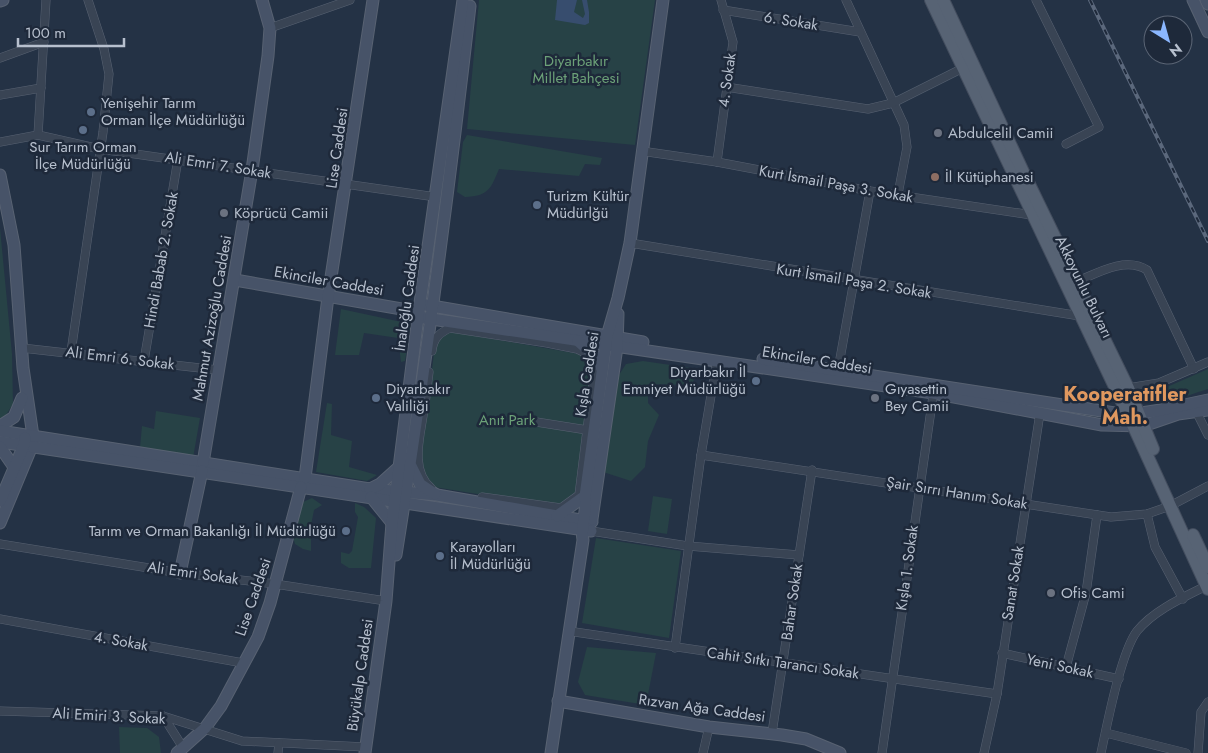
<svg xmlns="http://www.w3.org/2000/svg" width="1208" height="753" viewBox="0 0 1208 753" font-family="Jost,sans-serif">
	<style>
		.green { fill: #274246 }
		.water { fill: #374d6e }
		.lines { fill: none; stroke-linecap: round; stroke-linejoin: round }
		.street-casing { stroke: #586272; stroke-width: 9 }
		.secondary-casing { stroke: #586272; stroke-width: 13 }
		.primary-casing { stroke: #434d5e; stroke-width: 14 }
		.street { stroke: #394454; stroke-width: 8 }
		.secondary { stroke: #475368; stroke-width: 11 }
		.primary { stroke: #576374; stroke-width: 12 }
		.rail-casing { stroke: #5b687c; stroke-width: 4 }
		.rail { stroke: #1e293a; stroke-width: 2; stroke-dasharray: 5.5; stroke-linecap: butt }
		.service-dot { fill: #5c6f8a; stroke: #1e293a; stroke-width: 2 }
		.worship-dot { fill: #6b7280; stroke: #1e293a; stroke-width: 2 }
		.education-dot { fill: #8d6e63; stroke: #1e293a; stroke-width: 2 }
		.labels { text-anchor: middle; stroke-width: 5; stroke-linejoin: round; paint-order: stroke }
		.street-label { font-size: 15px; fill: #b7c0ce; stroke: #1e293a }
		.park-label { font-size: 15px; fill: #6ca178; stroke: #1e293a }
		.poi-label { font-size: 15px; fill: #b7c0ce; stroke: #1e293a; text-anchor: start }
		.district-label { font-size: 20px; font-weight: bold; fill: #e0985f; stroke: #1e293a }
	</style>
	<rect width="100%" height="100%" fill="#243245"/>
	<g class="green">
		<path d="M479,0h176l-20,145 -168,-16z"/>
		<path d="M467,135l135,23 -2,7 -15,-1 -6,12 -80,-7c-8,19 -10,27 -34,28l-8,-5 6,-50z"/>
		<path d="M0,228l12,126 1,50 -9,14h-4z"/>
		<path d="M341,309l70,15 -6,37 -4,1 -3,-24 -34,-5 -5,22h-24z"/>
		<path d="M453,332l132,23 8,15 -17,126 -17,11 -125,-20 -9,-9 -5,-12 15,-121 5,-9z"/>
		<path d="M643,361l55,8 -6,16 -44,-1v19l11,12 -11,26 -3,26 -14,14 -28,-9 16,-97 7,-11z"/>
		<path d="M1208,369v20c-18,5 -40,18 -57,5z"/>
		<path d="M327,403l5,1 -1,31 21,6 -3,26 28,8 -10,6 -51,-9z"/>
		<path d="M156,411l44,7 -7,40 -53,-10 2,-22 12,3z"/>
		<path d="M653,496l19,3 -5,35 -19,-3z"/>
		<path d="M312,498l10,7 -8,5 -3,15v26l-8,-2 -8,-5 -3,-11 11,-31z"/>
		<path d="M355,503l9,4 12,11 -5,50h-22l-8,-5v-11l8,2 3,-3 6,-34 -3,-5z"/>
		<path d="M596,538l85,13 -12,87 -87,-15z"/>
		<path d="M587,647l69,6 -10,52 -61,-10 -7,-13z"/>
		<path d="M119,727l28,1 12,9 2,16h-41z"/>
	</g>
	<path class="water" d="M557,0h20l-3,12 9,6 2,-4 -3,-14h5l2,12v11l-4,2 -30,-5z"/>
	<g class="lines">
		<defs>
			<g id="street">
				<path d="M846,0l58,125 3,22 -9,47"/>
				<path d="M1036,0l63,127 -33,17"/>
				<path d="M723,10l137,22"/>
				<path d="M270,28l80,-28"/>
				<path d="M0,58l44,-16"/>
				<path d="M726,87l142,22 25,-6 70,-35"/>
				<path d="M0,95l41,-7"/>
				<path d="M38,135l8,-135"/>
				<path d="M0,142l38,-7 62,14 336,48"/>
				<path d="M641,151l76,11 153,29 162,24"/>
				<path d="M717,162l16,-120 -12,-42"/>
				<path d="M630,243l450,73"/>
				<path d="M1076,282c21,-9 50,-26 71,-12l47,99"/>
				<path d="M22,348l196,22"/>
				<path d="M432,351c1,-12 7,-18 18,-23l97,15 30,6 10,5 8,14 -8,62"/>
				<path d="M71,352l32,-220 6,-58 -5,-25 -16,-49"/>
				<path d="M144,361l34,-202"/>
				<path d="M838,370l32,-179"/>
				<path d="M1128,388l31,-5 49,-21"/>
				<path d="M425,404l4,-32"/>
				<path d="M424,409c-3,25 -15,60 7,79"/>
				<path d="M1196,411l12,24"/>
				<path d="M701,455l410,62 36,-3 23,-8 38,-20"/>
				<path d="M482,497l79,11 18,-13 8,-65 -57,-9"/>
				<path d="M1147,514l8,33 28,52"/>
				<path d="M591,531l97,15 111,9"/>
				<path d="M0,544l180,29 95,11 111,17"/>
				<path d="M0,619l243,44"/>
				<path d="M568,631l429,63"/>
				<path d="M675,648l26,-193 16,-95"/>
				<path d="M1002,653l117,26"/>
				<path d="M1066,667l20,-74 11,-78"/>
				<path d="M0,711l163,5 79,25 123,6"/>
				<path d="M163,716l19,30"/>
				<path d="M772,733l40,-263"/>
				<path d="M1106,733l80,20"/>
				<path d="M278,753l1,-10"/>
				<path d="M703,753l6,-26"/>
				<path d="M882,753l52,-364"/>
				<path d="M984,753l13,-59 43,-281"/>
				<path d="M1101,753c6,-28 20,-101 36,-122 17,-21 47,-34 71,-46"/>
				<path d="M1198,753l3,-41 7,-10"/>
			</g>
			<g id="secondary">
				<path d="M1193,0l15,32"/>
				<path d="M1206,0l2,4"/>
				<path d="M0,1l3,-1"/>
				<path d="M0,175l14,70 9,123 10,68 -1,10 -32,77"/>
				<path d="M235,280l184,32"/>
				<path d="M420,304l223,38"/>
				<path d="M418,317l515,76 169,32 41,1 35,-12 30,-4"/>
				<path d="M578,341l17,15 7,13"/>
				<path d="M763,359l365,56 33,-5 47,-10"/>
				<path d="M0,426l14,-9 8,-19"/>
				<path d="M0,431l370,58 67,6 155,27"/>
				<path d="M0,442l591,89"/>
				<path d="M0,447l14,20"/>
				<path d="M203,463l49,-293 16,-114 2,-28 -8,-28"/>
				<path d="M411,466l9,18 15,10"/>
				<path d="M305,478l23,-181 45,-297"/>
				<path d="M370,489l10,-5 20,-18"/>
				<path d="M371,497l21,26"/>
				<path d="M0,501l24,-56 1,-7"/>
				<path d="M557,516l28,-20"/>
				<path d="M592,519l25,-172 1,-33"/>
				<path d="M396,555c29,-182 53,-366 74,-549"/>
				<path d="M180,573l22,-102"/>
				<path d="M558,701l151,26 73,8 24,4 34,14"/>
				<path d="M177,753l28,-25 16,-22 37,-69 12,-34 31,-116"/>
				<path d="M365,753l21,-152 6,-78 26,-206 45,-317"/>
				<path d="M551,753l32,-213c-3,-16 5,-28 2,-44l22,-160 11,-38 12,-55 33,-243"/>
			</g>
			<g id="primary">
				<path d="M931,0l203,427 74,162"/>
				<path d="M943,0l80,172 105,216 25,61"/>
				<path d="M1193,535l15,32"/>
			</g>
		</defs>
		<use href="#street" class="street-casing"/>
		<use href="#secondary" class="secondary-casing"/>
		<use href="#primary" class="primary-casing"/>
		<use href="#street" class="street"/>
		<use href="#secondary" class="secondary"/>
		<use href="#primary" class="primary"/>
		<defs>
			<path id="rail" d="M1090,0l118,241"/>
		</defs>
		<use href="#rail" class="rail-casing"/>
		<use href="#rail" class="rail"/>
	</g>
	<g class="service-dot">
		<circle cx="91" cy="112" r="5"/>
		<circle cx="83" cy="130" r="5"/>
		<circle cx="537" cy="205" r="5"/>
		<circle cx="756" cy="381" r="5"/>
		<circle cx="376" cy="398" r="5"/>
		<circle cx="346" cy="531" r="5"/>
		<circle cx="440" cy="556" r="5"/>
	</g>
	<g class="worship-dot">
		<circle cx="938" cy="133" r="5"/>
		<circle cx="224" cy="213" r="5"/>
		<circle cx="875" cy="398" r="5"/>
		<circle cx="1051" cy="593" r="5"/>
	</g>
	<circle class="education-dot" cx="935" cy="177" r="5"/>
	<g class="labels">
		<g class="street-label">
			<text transform="translate(791 21) rotate(9)" y="5">6. Sokak</text>
			<text transform="translate(727 80) rotate(-82)" y="5">4. Sokak</text>
			<text transform="translate(337 148) rotate(-82)" y="5">Lise Caddesi</text>
			<text transform="translate(218 165) rotate(9)" y="5">Ali Emri 7. Sokak</text>
			<text transform="translate(836 184) rotate(10)" y="5">Kurt İsmail Paşa 3. Sokak</text>
			<text transform="translate(161 260) rotate(-80)" y="5">Hindi Babab 2. Sokak</text>
			<text transform="translate(329 281) rotate(10)" y="5">Ekinciler Caddesi</text>
			<text transform="translate(854 281) rotate(9)" y="5">Kurt İsmail Paşa 2. Sokak</text>
			<text transform="translate(1084 287) rotate(64)" y="5">Akkoyunlu Bulvarı</text>
			<text transform="translate(407 298) rotate(-82)" y="5">İnaloğlu Caddesi</text>
			<text transform="translate(212 318) rotate(-80)" y="5">Mahmut Azizoğlu Caddesi</text>
			<text transform="translate(120 358) rotate(7)" y="5">Ali Emri 6. Sokak</text>
			<text transform="translate(817 360) rotate(9)" y="5">Ekinciler Caddesi</text>
			<text transform="translate(587 374) rotate(-81)" y="5">Kışla Caddesi</text>
			<text transform="translate(957 493) rotate(9)" y="5">Şair Sırrı Hanım Sokak</text>
			<text transform="translate(907 568) rotate(-82)" y="5">Kışla 1. Sokak</text>
			<text transform="translate(193 573) rotate(8)" y="5">Ali Emri Sokak</text>
			<text transform="translate(1013 583) rotate(-81)" y="5">Sanat Sokak</text>
			<text transform="translate(253 597) rotate(-71)" y="5">Lise Caddesi</text>
			<text transform="translate(792 602) rotate(-82)" y="5">Bahar Sokak</text>
			<text transform="translate(121 641) rotate(10)" y="5">4. Sokak</text>
			<text transform="translate(783 663) rotate(8)" y="5">Cahit Sıtkı Tarancı Sokak</text>
			<text transform="translate(1060 666) rotate(12)" y="5">Yeni Sokak</text>
			<text transform="translate(360 675) rotate(-82)" y="5">Büyükalp Caddesi</text>
			<text transform="translate(702 708) rotate(8)" y="5">Rızvan Ağa Caddesi</text>
			<text transform="translate(109 716) rotate(3)" y="5">Ali Emiri 3. Sokak</text>
		</g>
		<g class="park-label">
			<text x="576" y="66">Diyarbakır<tspan x="576" dy="17">Millet Bahçesi</tspan></text>
			<text x="507" y="425">Anıt Park</text>
		</g>
		<g class="poi-label">
			<text x="101" y="108">Yenişehir Tarım<tspan x="101" dy="17">Orman İlçe Müdürlüğü</tspan></text>
			<text x="948" y="138">Abdulcelil Camii</text>
			<text x="83" y="152" text-anchor="middle">Sur Tarım Orman<tspan x="83" dy="17">İlçe Müdürlüğü</tspan></text>
			<text x="945" y="182">İl Kütüphanesi</text>
			<text x="547" y="201">Turizm Kültür<tspan x="547" dy="17">Müdürlğü</tspan></text>
			<text x="234" y="218">Köprücü Camii</text>
			<text x="746" y="377" text-anchor="end">Diyarbakır İl<tspan x="746" dy="17">Emniyet Müdürlüğü</tspan></text>
			<text x="386" y="394">Diyarbakır<tspan x="386" dy="17">Valiliği</tspan></text>
			<text x="885" y="394">Gıyasettin<tspan x="885" dy="17">Bey Camii</tspan></text>
			<text x="336" y="536" text-anchor="end">Tarım ve Orman Bakanlığı İl Müdürlüğü</text>
			<text x="450" y="552">Karayolları<tspan x="450" dy="17">İl Müdürlüğü</tspan></text>
			<text x="1061" y="598">Ofis Cami</text>
		</g>
		<g class="district-label">
			<text x="1125" y="401">Kooperatifler<tspan x="1125" dy="23">Mah.</tspan></text>
		</g>
	</g>
	<g transform="translate(1168 40) rotate(143)"><circle r="24" fill="#1e293a" stroke="#5b6575"/>
	<path d="M0-4L9 19L0 12L-9 19Z" fill="#8bb7ff"/>
	<text y="-8" font-size="14" font-weight="bold" text-anchor="middle" fill="#b7c0ce">N</text>
	</g>
	<path d="M18 38v8h106v-8" fill="none" stroke="#b7c0ce" stroke-width="2.5"/>
	<text x="25" y="38" font-size="15" fill="#b7c0ce" stroke="#1e293a" stroke-width="4" paint-order="stroke">100 m</text>
</svg>
